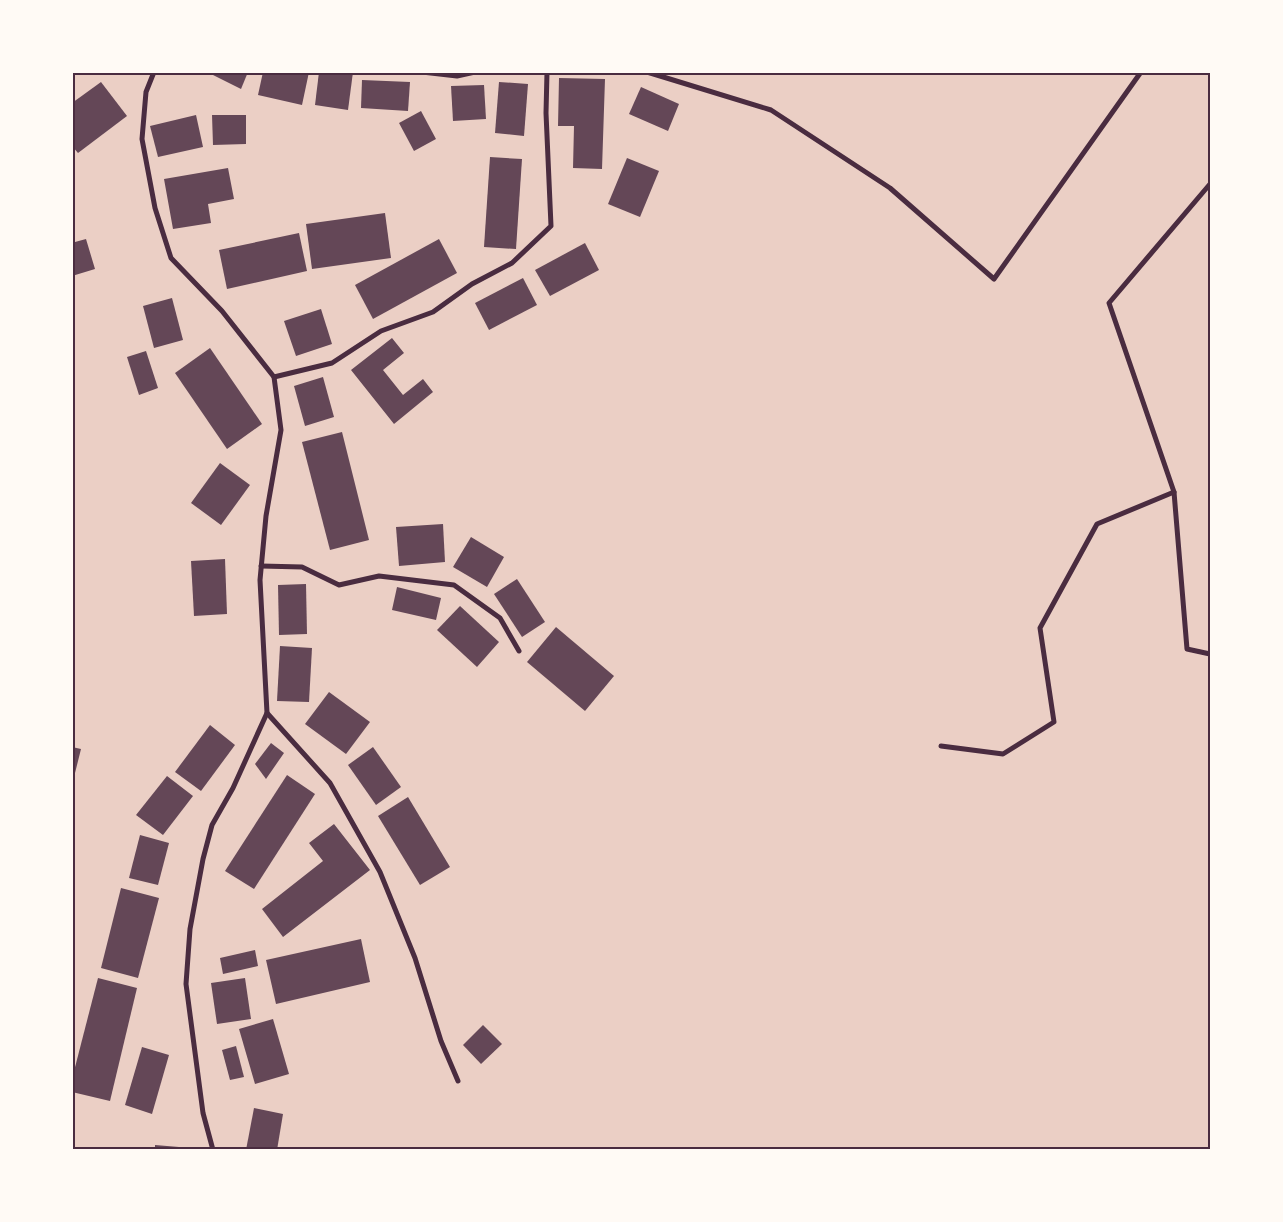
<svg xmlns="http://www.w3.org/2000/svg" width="1283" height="1222" viewBox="0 0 1283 1222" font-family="'Sofia Sans Condensed',sans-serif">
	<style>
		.green { fill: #ebcfc5 }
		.building { fill: #644757 }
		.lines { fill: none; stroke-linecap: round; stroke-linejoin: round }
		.minor { stroke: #4a2c40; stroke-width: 5 }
		.neatline { fill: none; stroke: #4a2c40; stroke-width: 2 }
	</style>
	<rect width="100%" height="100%" fill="#f7e1d7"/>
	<rect class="green" x="73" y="73" width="1137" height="1076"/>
	<g class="building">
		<path d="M207,72h41l-7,17z"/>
		<path d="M263,72h46l-7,33 -44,-10z"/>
		<path d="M319,72h34l-5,38 -33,-5z"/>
		<path d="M559,78l46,1 -3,90 -29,-1 1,-42h-16z"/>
		<path d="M362,80l48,2 -2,29 -47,-3z"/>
		<path d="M101,82l26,34 -49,37 -6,-7v-43z"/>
		<path d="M499,82l29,2 -4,52 -29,-3z"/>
		<path d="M484,85l2,34 -33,2 -2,-35z"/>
		<path d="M641,87l38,17 -11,27 -39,-17z"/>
		<path d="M421,111l15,28 -22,12 -15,-28z"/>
		<path d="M196,115l7,32 -45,10 -8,-31z"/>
		<path d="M212,115h34v29l-33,1z"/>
		<path d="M490,157l32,2 -6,90 -32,-2z"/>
		<path d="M627,158l32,13 -19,46 -32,-13z"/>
		<path d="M228,168l6,31 -26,5 3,19 -38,6 -9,-50z"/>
		<path d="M385,213l6,45 -79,11 -6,-45z"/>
		<path d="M299,233l8,38 -80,18 -8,-39z"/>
		<path d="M72,237l3,5 11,-3 9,30 -23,7z"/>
		<path d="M439,239l18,34 -84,46 -18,-34z"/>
		<path d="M585,243l14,27 -49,26 -15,-26z"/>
		<path d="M523,278l14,27 -48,25 -14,-27z"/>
		<path d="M172,298l11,42 -29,8 -11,-42z"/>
		<path d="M321,309l11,35 -36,12 -12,-35z"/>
		<path d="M392,338l12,15 -21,17 20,25 20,-16 10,13 -39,32 -43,-54z"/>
		<path d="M210,348l52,76 -35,25 -52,-76z"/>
		<path d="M146,351l12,37 -19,7 -12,-38z"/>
		<path d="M323,377l11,40 -29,9 -11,-40z"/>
		<path d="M342,432l27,108 -39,10 -28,-108z"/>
		<path d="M220,463l30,22 -29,40 -30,-22z"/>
		<path d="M443,524l2,38 -46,4 -3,-39z"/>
		<path d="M471,537l33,20 -17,30 -34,-20z"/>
		<path d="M225,559l2,55 -33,2 -3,-55z"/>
		<path d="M517,579l28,43 -23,15 -28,-43z"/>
		<path d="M306,584l1,50 -28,1 -1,-50z"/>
		<path d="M397,587l44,11 -5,22 -44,-10z"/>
		<path d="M460,606l39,36 -22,25 -40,-37z"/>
		<path d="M556,627l58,49 -29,35 -58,-49z"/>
		<path d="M280,646l32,2 -3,54 -32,-1z"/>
		<path d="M329,692l41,30 -24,32 -41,-30z"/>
		<path d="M210,725l25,20 -34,46 -26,-19z"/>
		<path d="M271,743l13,10 -18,26 -11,-15z"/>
		<path d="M72,747l9,2 -8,32h-1z"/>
		<path d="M373,747l28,40 -25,18 -28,-40z"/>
		<path d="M287,775l28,19 -61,95 -29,-18z"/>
		<path d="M167,776l26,20 -30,39 -27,-20z"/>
		<path d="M408,797l42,70 -30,18 -42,-69z"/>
		<path d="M334,824l36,46 -87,67 -21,-28 61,-48 -14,-18z"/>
		<path d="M140,835l29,8 -11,42 -29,-7z"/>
		<path d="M121,888l38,10 -21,80 -37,-10z"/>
		<path d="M361,939l9,43 -94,22 -10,-44z"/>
		<path d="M255,950l3,16 -35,8 -3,-16z"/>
		<path d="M98,978l39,10 -27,113 -38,-9v-13z"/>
		<path d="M245,978l6,41 -34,5 -6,-41z"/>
		<path d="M273,1019l16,55 -34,10 -16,-55z"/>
		<path d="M483,1025l19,19 -21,20 -18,-19z"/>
		<path d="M236,1046l8,31 -14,3 -8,-30z"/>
		<path d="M142,1047l27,8 -17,59 -27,-9z"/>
		<path d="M254,1108l29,6 -6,36h-31z"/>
		<path d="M155,1145l36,3v2h-36z"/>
	</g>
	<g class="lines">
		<g class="minor">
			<path d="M154,72l-8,20 -4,47 13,69 16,50 51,53 52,66 7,53 -15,86 -6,64 7,133 -34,75 -21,37 -9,34 -13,70 -4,55 17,129 10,37"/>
			<path d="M422,72l35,4 18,-4"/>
			<path d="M647,72l124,38 119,78 104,91 147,-207"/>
			<path d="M1210,184l-101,119 65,189 13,157 23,5"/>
			<path d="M274,377l58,-14 49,-32 52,-19 39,-28 40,-21 39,-37 -5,-113 1,-41"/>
			<path d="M261,566l41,1 37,18 40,-9 75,9 46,33 19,33"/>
			<path d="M267,713l63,70 50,89 35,86 26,83 17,40"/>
			<path d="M941,746l62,8 51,-32 -14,-94 57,-104 77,-32"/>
		</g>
	</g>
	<rect width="1283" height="1222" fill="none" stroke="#fffaf5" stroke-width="148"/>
	<rect x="74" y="74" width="1135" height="1074" class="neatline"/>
</svg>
